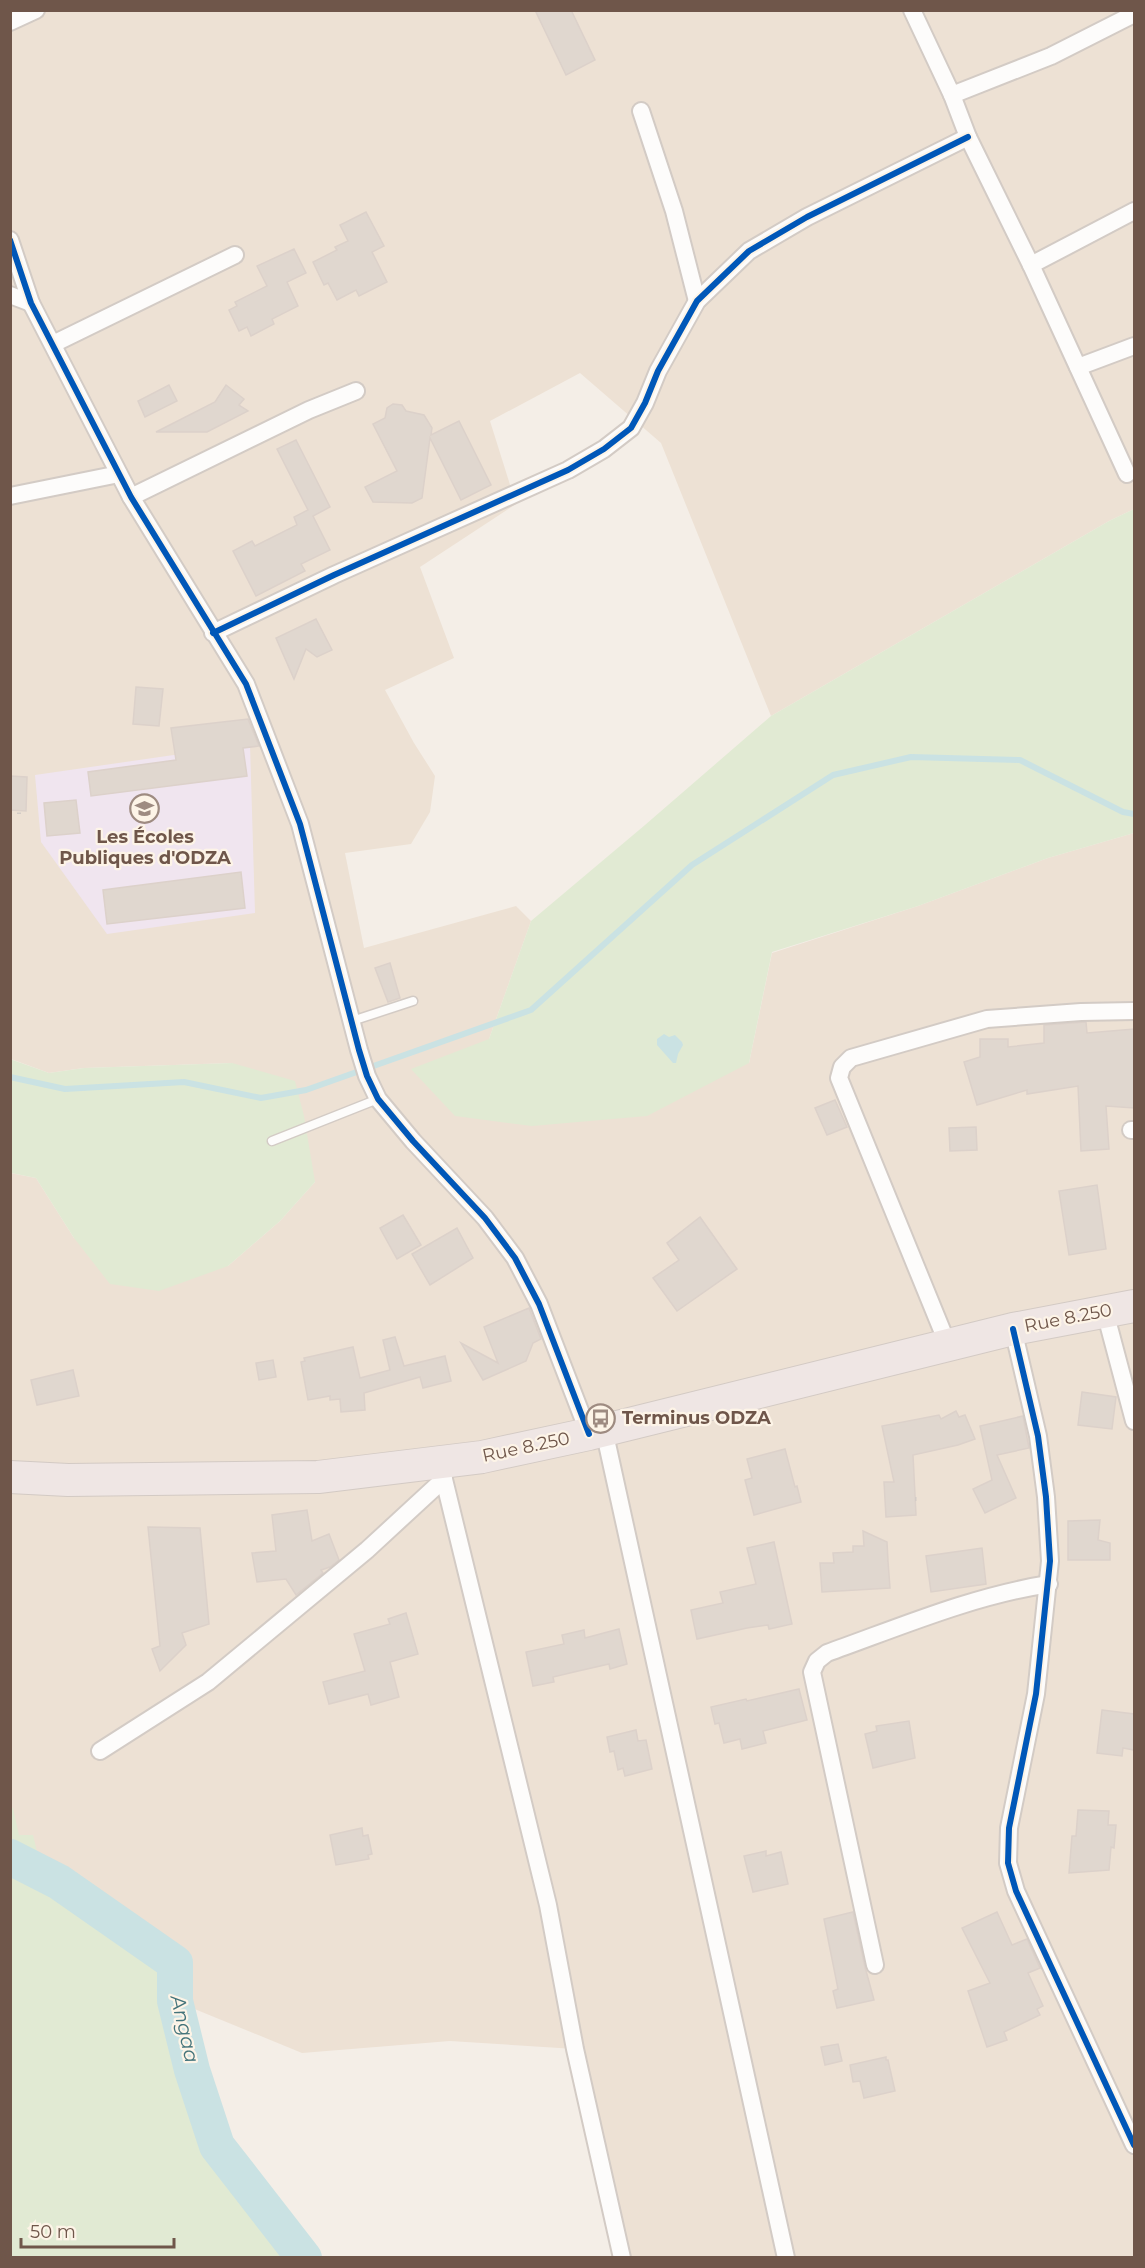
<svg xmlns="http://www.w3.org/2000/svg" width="1145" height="2268" viewBox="0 0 1145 2268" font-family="Montserrat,sans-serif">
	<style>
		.residential { fill: #ede1d4 }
		.education { fill: #f0e5ef }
		.green { fill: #e1ead3 }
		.water { fill: #cae2e3 }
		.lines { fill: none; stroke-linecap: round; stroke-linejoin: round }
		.stream { stroke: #cae2e3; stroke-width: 6 }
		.river { stroke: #cae2e3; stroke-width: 36 }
		.building { fill: #e0d7cf; stroke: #dcd1ca; stroke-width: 1.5 }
		.lane-casing { stroke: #d3cbc5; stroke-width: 11 }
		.street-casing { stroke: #d3cbc5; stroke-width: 20 }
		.highway-casing { stroke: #d3cac4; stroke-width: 34 }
		.path { stroke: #d3ccc7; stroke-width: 4; stroke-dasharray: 1.5 4.5; stroke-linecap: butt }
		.lane { stroke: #fdfcfb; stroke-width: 8 }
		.street { stroke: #fdfcfb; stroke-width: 16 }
		.highway { stroke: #efe6e4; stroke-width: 32 }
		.cycleway-casing { stroke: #fdf4e7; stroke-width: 10 }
		.cycleway { stroke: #0057b8; stroke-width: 6 }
		.labels { text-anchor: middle; stroke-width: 4.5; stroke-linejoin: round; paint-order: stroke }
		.poi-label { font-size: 18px; font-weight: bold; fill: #6f564a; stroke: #fdf4e7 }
		.street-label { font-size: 18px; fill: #6f564a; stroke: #fdf4e7 }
		.water-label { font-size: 20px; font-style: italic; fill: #43737a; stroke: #fdf4e7 }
	</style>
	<rect width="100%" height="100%" fill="#f4eee7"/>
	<path class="residential" d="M11,11h1123v498l-25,12 -338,195 -110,-273 -81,-70 -90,48 26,83 -96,63 34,91 -69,32 29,53 21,33 -5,36 -19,32 -66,9 19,95 152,-42 15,15 -42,118 260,24 23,-110 146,-47 130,-48 86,-25v1424h-512l-47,-208 -125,-8 -148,12 -127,-52v-38l-116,-81 -48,-25 -1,-684 26,5 38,60 154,28 52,-45 35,-39 -83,-119 -148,5 -35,5 -38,-14z"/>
	<path class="education" d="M250,744l5,169 -148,21 -66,-92 -6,-67z"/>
	<g class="green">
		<path d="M1134,509v324l-86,25 -130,48 -146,46 -23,111 -102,53 -115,10 -77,-10 -44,-47 78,-30 42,-118 114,-96 126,-109 338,-195z"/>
		<path d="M10,1059l39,14 35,-5 148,-5 63,18 9,35 11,66 -35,39 -52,45 -69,25 -49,-7 -36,-46 -38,-60 -25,-5z"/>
		<path d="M13,1808l6,27h14l7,29 19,18 116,81v38l17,69 25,76 87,111h-293l-1,-448z"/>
	</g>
	<path class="water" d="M664,1034l5,3 6,-2 7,7 1,3 -5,9 -2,9h-3l-16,-18v-6z"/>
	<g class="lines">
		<path class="stream" d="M10,1077l55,12 119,-7 77,16 45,-8 225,-80 161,-145 141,-90 78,-18 109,3 103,52 11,2"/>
		<path class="river" d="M10,1857l49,25 116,81v38l17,69 25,76 87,112"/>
	</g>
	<g class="building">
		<path d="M535,10h36l24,50 -29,15z"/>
		<path d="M366,212l18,34 -12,6 15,30 -28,14 -3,-6 -19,10 -9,-17 -4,2 -11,-23 24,-12 -2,-3 13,-6 -8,-16z"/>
		<path d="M294,249l12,24 -19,9 11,24 -26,13 2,5 -23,12 -4,-9 -8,4 -10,-21 8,-4 -2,-4 32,-16 -10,-20z"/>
		<path d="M169,385l8,16 -32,16 -7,-16z"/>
		<path d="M226,385l18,14 -5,6 9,6 -41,21h-51l59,-30z"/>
		<path d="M393,404l9,1 4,6 18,4 8,13 -1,7 28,-14 32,64 -30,15 -31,-62 -8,60 -10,5 -39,-1 -8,-15 32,-16 -24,-47 12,-6 2,-10z"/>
		<path d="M296,440l34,67 -17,9 17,34 -29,14 4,7 -49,25 -23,-45 19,-10 3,5 42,-21 -3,-8 14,-7 -31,-61z"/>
		<path d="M316,619l16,31 -15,7 -11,-8 -12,30 -18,-41z"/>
		<path d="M136,687l27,2 -4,37 -26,-2z"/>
		<path d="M248,719l11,27 -16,2 4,28 -156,20 -3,-24 88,-12 -5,-32z"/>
		<path d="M10,776l17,1 -1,34 -16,-1z"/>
		<path d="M76,800l4,33 -33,3 -3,-33z"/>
		<path d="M241,872l4,36 -138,16 -4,-34z"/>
		<path d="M390,963l10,35 -12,4 -13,-34z"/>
		<path d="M1086,1022l1,11 47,-4v79l-28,-2 3,43 -28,2 -3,-65 -51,8v-4l-50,15 -13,-43 16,-5v-18h28v8l36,-4v-18z"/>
		<path d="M835,1100l12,27 -20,8 -12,-27z"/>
		<path d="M976,1127l1,23 -27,1 -1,-23z"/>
		<path d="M1097,1185l9,64 -37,6 -10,-64z"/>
		<path d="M403,1215l18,30 -24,14 -17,-31z"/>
		<path d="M700,1217l37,52 -60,42 -24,-33 26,-18 -12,-17z"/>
		<path d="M457,1228l16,30 -43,27 -18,-31z"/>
		<path d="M529,1308l12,31 -8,4 -7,18 -43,19 -22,-37 37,20 -14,-36z"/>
		<path d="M395,1337l9,29 41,-10 6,25 -28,7 -3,-11 -56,16 1,17 -24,2 -1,-13 -10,1v-4l-22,4 -7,-38 4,-1 -1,-3 49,-11 7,31 30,-8 -7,-30z"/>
		<path d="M273,1360l3,17 -17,3 -3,-17z"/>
		<path d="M73,1370l6,26 -42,9 -6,-25z"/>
		<path d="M1082,1392l34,5 -4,32 -34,-4z"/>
		<path d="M956,1411l3,6 6,-2 10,24 -17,6 -45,10 3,60 -30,2 -2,-35h10l-12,-56 57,-11 2,4z"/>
		<path d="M1023,1416l6,32 -32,7 19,43 -31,15 -12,-24 19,-9 -12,-54z"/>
		<path d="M785,1449l10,38 2,-1 4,16 -47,13 -9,-35 7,-2 -5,-19z"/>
		<path d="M307,1510l5,31 17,-7 10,26 -9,7 -9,3 2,3 -27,22 -10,-16 -29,3 -5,-29 24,-2 -4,-36z"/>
		<path d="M1100,1520l-2,20 12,3v17h-42v-39z"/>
		<path d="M148,1527l52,1 9,96 -27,9 4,12 -26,26 -8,-22 8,-3z"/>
		<path d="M863,1531l24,11 1,19h-1h1l2,27 -68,4 -2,-29h14l-1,-10 20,-1v-6h11z"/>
		<path d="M774,1542l18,82 -23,5 -1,-4 -21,3 -50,11 -6,-29 32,-7 -3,-11 36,-8 -9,-36z"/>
		<path d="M982,1548l4,36 -55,8 -5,-36z"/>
		<path d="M406,1613l12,41 -28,8 9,35 -28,8 -3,-11 -39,10 -6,-22 42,-11 -11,-37 36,-10 -2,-5z"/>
		<path d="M619,1629l8,35 -17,5 -1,-5 -35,8 -21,5 1,5 -21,4 -7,-34 38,-8 -2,-9 22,-5 1,8z"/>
		<path d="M799,1689l8,31 -44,11 3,12 -24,6 -2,-10 -16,4 -5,-20 -4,1 -4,-17 35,-8 1,2z"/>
		<path d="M1102,1710l32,4v36l-11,-2 -1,8 -25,-3z"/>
		<path d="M909,1721l6,37 -42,10 -8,-34 12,-3 -1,-5z"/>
		<path d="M636,1730l2,11 8,-1 6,29 -27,7 -2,-8 -5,2 -4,-19 -4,1 -3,-15z"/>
		<path d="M1078,1810l31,1 -1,14h8l-2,23 -3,-1 -2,23 -40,3 3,-37h4z"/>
		<path d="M362,1828l1,8 5,-1 4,19 -4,1 1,4 -33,6 -6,-30z"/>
		<path d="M766,1851v5l15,-4 7,32 -35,8 -9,-36z"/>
		<path d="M853,1912l12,55 9,33 -37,8 -4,-17 5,-2 -14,-70z"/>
		<path d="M997,1912l15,33 15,-6 13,29 -12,5 15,33 -6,3 3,6 -36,17 3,8 -20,7 -19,-56 22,-8 -28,-55z"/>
		<path d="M838,2044l4,17 -17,4 -4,-18z"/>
		<path d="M886,2057v3h2l7,31 -31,7 -4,-17 -7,1 -3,-17z"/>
	</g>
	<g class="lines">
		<defs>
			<g id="lane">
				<path d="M352,1021l61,-20"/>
				<path d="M272,1141l106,-42"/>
			</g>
			<g id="street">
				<path d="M912,10l40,85 16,42 63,128 96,209"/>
				<path d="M10,22l26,-12"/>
				<path d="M952,95l99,-39 83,-42"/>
				<path d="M641,111l33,100 23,90"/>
				<path d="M10,240l21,63 100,194 115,187 54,140 59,226 8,26 11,23 35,42 72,77 30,40 24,46 50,130"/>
				<path d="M1031,265l103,-54"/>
				<path d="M10,295l21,8"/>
				<path d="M53,344l182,-89"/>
				<path d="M1078,367l56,-21"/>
				<path d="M10,496l109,-22"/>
				<path d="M131,497l178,-87 47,-19"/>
				<path d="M213,633l121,-58 234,-105 36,-21 27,-21 14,-25 13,-32 39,-70 52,-50 58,-34 161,-80"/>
				<path d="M1131,1130h3"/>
				<path d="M1105,1312l29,109"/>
				<path d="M1013,1329l25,107 8,61 4,64 -14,133 -27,134 -1,35 8,28 118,254"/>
				<path d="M948,1345l-109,-267 3,-11 9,-9 136,-39 94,-7 53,-1"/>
				<path d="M604,1430l182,828"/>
				<path d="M440,1463l108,442 27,144 47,209"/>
				<path d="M100,1751l108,-69 159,-132 77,-71"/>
				<path d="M875,1965l-63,-293 5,-11 10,-8c73,-26 145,-57 222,-69"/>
			</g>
			<path id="highway" d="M10,1477l58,3 250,-3 164,-20 107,-23 424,-105 121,-23"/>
		</defs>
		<use href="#lane" class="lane-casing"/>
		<use href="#street" class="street-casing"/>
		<use href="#highway" class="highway-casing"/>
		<g class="path">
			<path d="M19,814v-3"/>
			<path d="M915,1499h5"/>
		</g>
		<use href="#lane" class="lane"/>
		<use href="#street" class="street"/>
		<use href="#highway" class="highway"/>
		<defs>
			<g id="cycleway">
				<path d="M10,240l21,63 100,194 115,187 54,140 59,226 8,26 11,23 35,42 72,77 30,40 24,46 50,130"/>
				<path d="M213,633l121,-58 234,-105 36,-21 27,-21 14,-25 13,-32 39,-70 52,-50 58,-34 161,-80"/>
				<path d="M1013,1329l25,107 8,61 4,64 -14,133 -27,134 -1,35 8,28 118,254"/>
			</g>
		</defs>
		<use href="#cycleway" class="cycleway-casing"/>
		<use href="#cycleway" class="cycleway"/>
	</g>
	<defs>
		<symbol id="school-ring" viewBox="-11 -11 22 22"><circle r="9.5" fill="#fdf4e7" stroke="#9e8b81" stroke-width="1.5"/><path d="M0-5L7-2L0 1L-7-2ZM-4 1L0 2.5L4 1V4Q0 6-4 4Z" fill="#9e8b81"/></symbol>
		<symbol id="bus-ring" viewBox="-11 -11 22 22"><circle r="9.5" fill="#fdf4e7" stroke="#9e8b81" stroke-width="1.5"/><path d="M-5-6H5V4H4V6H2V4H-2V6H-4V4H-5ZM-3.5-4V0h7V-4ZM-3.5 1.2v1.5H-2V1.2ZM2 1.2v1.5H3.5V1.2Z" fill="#9e8b81"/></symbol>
	</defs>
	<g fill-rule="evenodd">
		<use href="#school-ring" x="128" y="792" width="33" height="33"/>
		<use href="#bus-ring" x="584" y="1402" width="33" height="33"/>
	</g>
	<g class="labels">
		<g class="poi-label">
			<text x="145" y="843">Les Écoles<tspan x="145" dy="21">Publiques d'ODZA</tspan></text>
			<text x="622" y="1424" text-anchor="start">Terminus ODZA</text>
		</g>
		<g class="street-label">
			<text transform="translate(1068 1318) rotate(-11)" y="6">Rue 8.250</text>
			<text transform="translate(526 1447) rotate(-12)" y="6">Rue 8.250</text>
		</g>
		<g class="water-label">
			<text transform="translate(185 2029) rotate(77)" y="7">Angaa</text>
		</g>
	</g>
	<rect width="1145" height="2268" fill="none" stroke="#6f564a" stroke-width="24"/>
	<path d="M21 2238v9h153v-9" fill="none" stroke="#6f564a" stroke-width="3"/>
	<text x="30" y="2238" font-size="18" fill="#6f564a" stroke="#fdf4e7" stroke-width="4.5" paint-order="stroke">50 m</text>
</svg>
